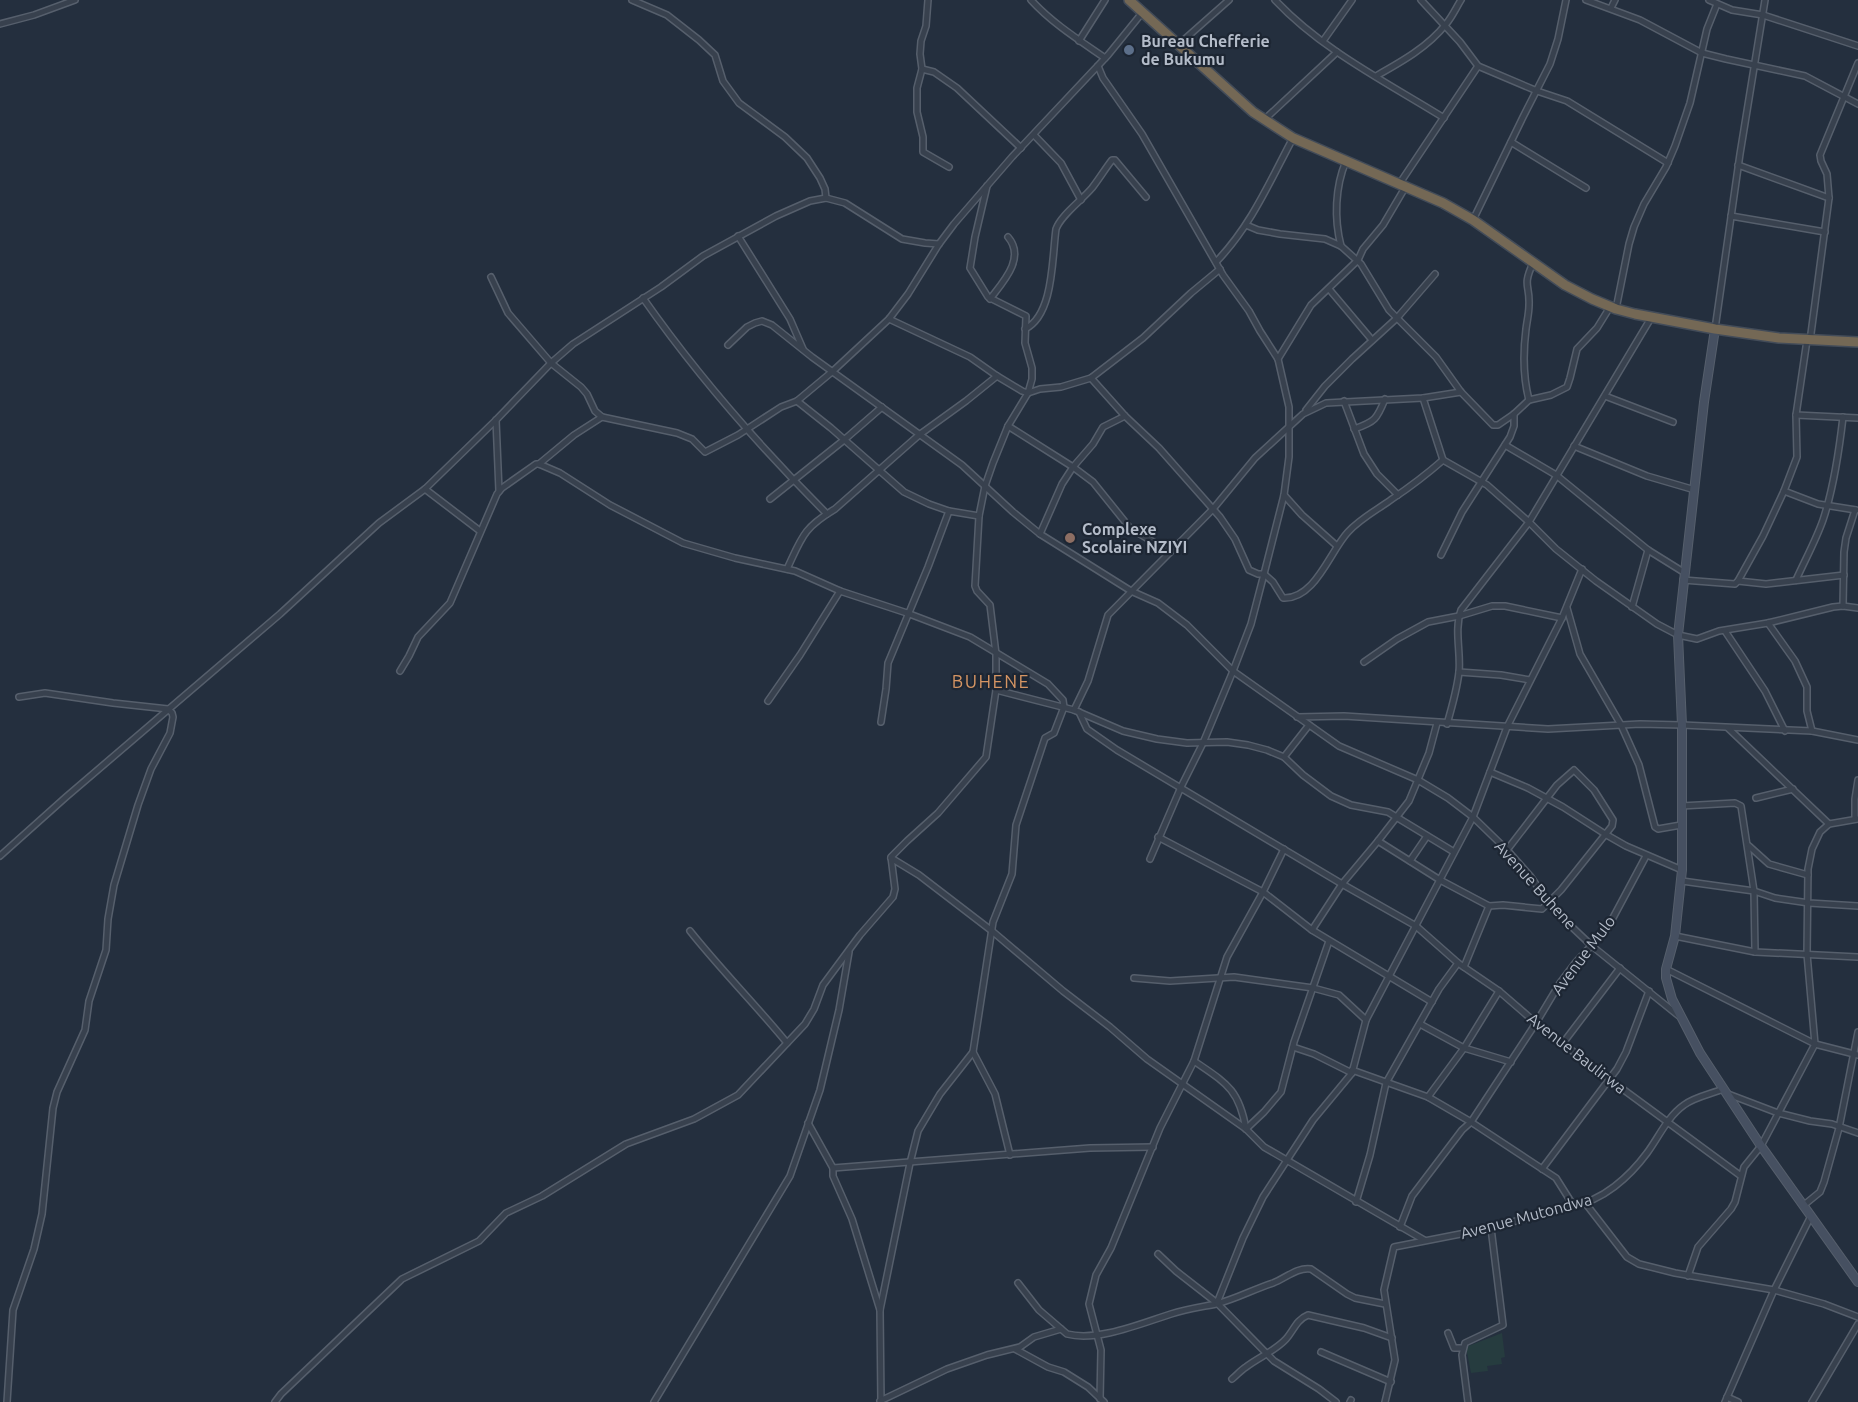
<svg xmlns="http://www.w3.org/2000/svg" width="1858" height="1402" viewBox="0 0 1858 1402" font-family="Ubuntu,sans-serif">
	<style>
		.green { fill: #263c3f }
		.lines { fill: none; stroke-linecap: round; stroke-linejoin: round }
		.street-casing { stroke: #565f6c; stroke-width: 8 }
		.secondary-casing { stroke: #565f6c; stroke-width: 10 }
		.highway-casing { stroke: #434c59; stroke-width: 12 }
		.street { stroke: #38414e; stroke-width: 5 }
		.secondary { stroke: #465061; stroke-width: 8 }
		.highway { stroke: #746855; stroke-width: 9 }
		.service-dot { fill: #5c6f8a; stroke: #1d2633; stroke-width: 2 }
		.education-dot { fill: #8d6e63; stroke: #1d2633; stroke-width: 2 }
		.labels { text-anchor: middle; stroke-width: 4.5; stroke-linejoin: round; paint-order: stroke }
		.poi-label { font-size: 16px; font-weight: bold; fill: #b4bcc9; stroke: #1d2633; text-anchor: start }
		.street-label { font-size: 16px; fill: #b4bcc9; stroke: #1d2633 }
		.neighbourhood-label { font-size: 18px; letter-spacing: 1.5px; fill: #d59563; stroke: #1d2633 }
	</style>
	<rect width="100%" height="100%" fill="#242f3e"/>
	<path class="green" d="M1502,1333l3,24 -4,1 1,6 -15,2 1,5 -17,2 -5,-26z"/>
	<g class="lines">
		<defs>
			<g id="street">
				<path d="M632,0l35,15 32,25 16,15 8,26 16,22 46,34 22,21 13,20 5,11 1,9"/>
				<path d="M928,0l-2,26 -5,15 -1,13 2,15 -5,19v24l6,25v15l26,15"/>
				<path d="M1031,0c21,23 48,40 74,58"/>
				<path d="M1275,0c47,50 111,82 169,118"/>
				<path d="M1421,0l39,42 18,24 59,25 30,10 101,62"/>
				<path d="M1586,0l54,20 62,33 24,6 79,17 53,28"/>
				<path d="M1709,0l23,10 31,5 95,31"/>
				<path d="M1611,8l4,-8"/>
				<path d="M0,24l34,-9 41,-15"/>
				<path d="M1079,41l26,-41"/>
				<path d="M1323,41l29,-41"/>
				<path d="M1178,45l51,-45"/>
				<path d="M1098,66l5,12 39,56 81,141 26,36 11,20 18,28 11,48v50l-5,38 -20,79 -13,50 -18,47 -30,72 -22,44 -31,72"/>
				<path d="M922,69l12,3 23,16 64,60"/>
				<path d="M1376,76c25,-14 52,-29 70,-52 6,-7 10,-16 15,-24"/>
				<path d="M1265,119l72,-67"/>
				<path d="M1034,135l27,28 20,37"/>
				<path d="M1511,142l75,46"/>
				<path d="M1738,165l91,33"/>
				<path d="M1400,183l78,-117"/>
				<path d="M1731,216l94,16"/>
				<path d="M1473,220l50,-103 27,-53 8,-25 8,-39"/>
				<path d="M1246,225l12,5 22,4 45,5 16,7 20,18 28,46 47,47 25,35 32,33h5l16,-11 15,-14 22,-5 16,-8 3,-9 7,-29 20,-21 13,-21"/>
				<path d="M738,236l52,83 13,30"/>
				<path d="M1341,246c-7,-27 -6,-59 5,-85"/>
				<path d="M1216,262c35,-36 54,-81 77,-124"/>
				<path d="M491,277l17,36 43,50 30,24 6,7 8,17 7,6 75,16 15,6 13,13 33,-17 43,-28 16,-6 36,-30 56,-52 19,-25 31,-50 15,-20 58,-67 96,-102 34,-42"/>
				<path d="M1329,289l43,51"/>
				<path d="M643,298c54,77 117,149 184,216"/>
				<path d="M990,299c13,-17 36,-41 18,-62"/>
				<path d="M1616,309l13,-65 5,-17 10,-23 22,-37 9,-21 15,-43 17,-74 10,-25"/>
				<path d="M889,319l81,38 27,19 25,15 6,2 12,-4 21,-2 30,-9 52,-40 48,-45 29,-24"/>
				<path d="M1025,329c29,-14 27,-72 31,-100 5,-14 25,-28 36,-41 7,-9 13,-19 20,-28h3l31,37"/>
				<path d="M1715,329l25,-175 25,-154"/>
				<path d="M1810,341l19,-143 -2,-24 -6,-13 -1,-6 38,-92"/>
				<path d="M728,345l19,-18 8,-4 7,-2 10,4 40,32 150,108 51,47 27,22 91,57 27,12 29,22 46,46 106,75 79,34 30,18 25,19 34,33 24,27 18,26 24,25 19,18 87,70"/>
				<path d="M1278,359l33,-54 47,-45 5,-11 20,-24 23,-39"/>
				<path d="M1091,378l34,38 34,32 61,69 15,22 14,31 9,4h6l9,8 10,16c32,2 47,-47 65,-66 13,-14 29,-22 44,-33 18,-12 35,-25 51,-39"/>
				<path d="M1605,396l68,26"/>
				<path d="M1423,398l20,62 44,25 42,37 27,27 40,32 61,43 21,11 19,4 22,-8 49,-8 65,-16 10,-1 15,2"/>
				<path d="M1529,400c-6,-23 -6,-47 -3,-71 1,-8 3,-16 3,-24 1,-21 -7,-18 4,-42"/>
				<path d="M797,401l34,27 73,64 25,12 20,7"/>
				<path d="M1344,401l20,53 13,20 21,21"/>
				<path d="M1306,410l19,-24 27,-27 45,-41 38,-44"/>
				<path d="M1796,415l62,3"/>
				<path d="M496,420l3,71"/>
				<path d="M1008,426l65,41 20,15 37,46 40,24"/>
				<path d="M1354,429c21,-7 23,-10 31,-30"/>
				<path d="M1505,445l51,30 92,75 37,23"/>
				<path d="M1574,446l73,30 48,14"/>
				<path d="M539,464l35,-29 28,-18"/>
				<path d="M425,489l55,42"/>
				<path d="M1784,491l34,13 38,6"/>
				<path d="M1284,495l18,20 35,31"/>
				<path d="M770,499l74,-59 38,-33"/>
				<path d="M1040,534l22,-50 11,-17 20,-23 10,-17 22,-11"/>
				<path d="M1441,555l21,-43 48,-75 4,-11v-12"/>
				<path d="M787,569c15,-32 16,-41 48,-60l84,-74 47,-34 31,-25"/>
				<path d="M1683,580l52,4 3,-3 28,3 78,-9"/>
				<path d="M1796,580c9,-20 20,-40 27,-60 11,-33 16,-68 20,-103"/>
				<path d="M1738,581l25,-45 21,-45 13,-34 -1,-42 11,-75"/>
				<path d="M1843,606l1,-54 2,-14 9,-28"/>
				<path d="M1632,607l16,-57"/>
				<path d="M1567,608l13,46 41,71 18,40 16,62 3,2 23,-4"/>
				<path d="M1768,623l27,38 12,26v24l5,20"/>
				<path d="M1725,631l40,60 20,40"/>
				<path d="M1364,662l33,-23 31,-17 31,-6 33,-10h13l57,12"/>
				<path d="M400,671l9,-15 9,-19 32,-34 47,-109 5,-6 34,-24h3l21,9 50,32 73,38 52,15 60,13 45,20 67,22 63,24 78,47 15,16 1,7 -10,26 -9,5 -29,87 -4,49 -19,48 -20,130 -33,42 -22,37 -8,32 -30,147 1,92"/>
				<path d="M1459,672l42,3 29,5"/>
				<path d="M996,690l78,20 49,21 34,8 30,4 40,-1 21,3 19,5 17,7 19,18 28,21 20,9 37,7 66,40"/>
				<path d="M768,701l32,-46 40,-64"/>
				<path d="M1074,710l14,-29 20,-66 105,-106 42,-51 48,-44 23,-11 97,-5 38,-6"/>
				<path d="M1079,712l8,17 30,21 225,134 74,42 42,37 41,28 37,32 73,56 132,97"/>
				<path d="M1297,717l47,-1 204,13 92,-5 42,1 130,6 46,9"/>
				<path d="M881,722l5,-33 2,-26 40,-96 21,-56 30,5"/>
				<path d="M1447,724c5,-17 10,-35 12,-52 2,-20 -5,-42 2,-62l68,-88 122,-204"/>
				<path d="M1728,728l101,96"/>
				<path d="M1284,757l25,-32"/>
				<path d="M1490,772l38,16 35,19 42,27 21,12 56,24"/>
				<path d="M1756,798l37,-9"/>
				<path d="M1681,806l54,-3 6,3 13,85 1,61"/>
				<path d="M1855,819v-20l3,-19"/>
				<path d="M1158,837l105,55 49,38 120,72"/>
				<path d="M1378,841l62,39 49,26 14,-1 39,4 19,-19 51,-64 1,-6 -19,-30 -20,-20 -17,15 -50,65"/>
				<path d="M1749,846l20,18 39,11"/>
				<path d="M0,856l66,-59 214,-183 99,-91 46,-34 71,-69 55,-57 22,-19 88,-57 42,-31 73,-40 34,-15 16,-3 19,5 57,36 23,4 14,1"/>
				<path d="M891,858l28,17 73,56 71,60 47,36 37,32 99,70 18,18 160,93"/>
				<path d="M1410,861l17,-25"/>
				<path d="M1682,881l72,10 21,7 34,5 49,3"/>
				<path d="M1312,930l30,-46 36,-43 31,-40 20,-48 8,-30"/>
				<path d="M690,931c31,39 66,74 97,112"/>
				<path d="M1675,936l80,16 103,5"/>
				<path d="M1464,967l25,-61"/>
				<path d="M1666,969l149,75 43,11"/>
				<path d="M1134,978l36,3 64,-4 79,11 26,7 27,25"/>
				<path d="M1420,1024l44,24 47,14"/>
				<path d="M1563,1043l57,-75"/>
				<path d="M1293,1047l21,7 38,19"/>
				<path d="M973,1052l22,42 15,61"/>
				<path d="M1194,1061c32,22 45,28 52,68"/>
				<path d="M1352,1070l76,27 43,25 85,56 17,27"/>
				<path d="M1728,1094l50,19 32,8 22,3 26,9"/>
				<path d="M1428,1097l36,-49 35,-57"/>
				<path d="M808,1123l25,45 257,-20 63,-1"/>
				<path d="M1246,1129l18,-17 17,-20 13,-50 35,-101"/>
				<path d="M833,1168v8l19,43 28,91"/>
				<path d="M1542,1169l75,-100 9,-17 23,-61"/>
				<path d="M1356,1202l14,-47 16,-72 53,-94 19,-26"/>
				<path d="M1586,1204l41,53 12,7 36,9 99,17 50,14 34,13"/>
				<path d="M1804,1205l16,-13 4,-10 15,-54 19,-96"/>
				<path d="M1400,1227l12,-31 50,-66 9,-8 65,-99 24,-40 16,-21 31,-33 39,-73"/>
				<path d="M1158,1254l18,17 41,32 57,58 45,28 17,13"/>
				<path d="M1688,1276l10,-29 33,-38 4,-7 9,-35 17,-21 54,-102 -8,-90 1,-85 4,-20 8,-17 9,-8 29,-5"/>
				<path d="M1018,1283l21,27 28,24c31,8 75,-11 104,-20 15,-5 30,-7 45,-10 20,-5 38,-15 57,-21 13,-5 24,-16 38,-14l36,25 8,4 30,6"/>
				<path d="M1217,1303l26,-65 20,-41 50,-77 39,-47 14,-53 107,-203 34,-90 55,-109 20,-49"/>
				<path d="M1448,1333l6,15h9"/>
				<path d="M1015,1349l33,18 16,5 24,15 16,15"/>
				<path d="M1321,1352l70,30"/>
				<path d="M1232,1379c5,-4 9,-9 14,-12 13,-10 29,-16 40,-28 8,-9 10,-19 22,-24l56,13 28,10"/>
				<path d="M1727,1397l11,5"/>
				<path d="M1100,1399l1,-49 -12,-46 7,-29 15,-27 49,-120 34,-67 33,-104 36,-65 21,-43"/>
				<path d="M880,1401l67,-32 40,-14 33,-8 14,-10 27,-8"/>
				<path d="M7,1402l6,-92 21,-61 8,-35 11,-106 4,-16 28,-62 4,-29 17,-51 2,-31 6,-34 24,-80 13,-36 19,-36 3,-16 -1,-4 -4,-4 -55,-6 -68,-10 -26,4"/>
				<path d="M275,1402l6,-8 121,-115 77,-38 27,-28 36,-17 84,-52 68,-25 44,-24 67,-71 9,-15 9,-24 37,-50 33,-38 2,-8 -4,-32 16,-16 31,-28 48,-56 10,-67v-36l-6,-49 -13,-14 -2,-5 4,-70 6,-30 8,-23 15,-37 20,-33 4,-14v-11l-7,-25 1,-27 -38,-19 -18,-29 5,-31 12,-51"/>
				<path d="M654,1402l136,-226 30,-86 19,-80 10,-58"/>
				<path d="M1350,1402l1,-2"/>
				<path d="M1385,1402l10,-42 -11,-70 10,-43 97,-19 82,-23c29,-3 57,-29 74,-52 12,-16 20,-36 37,-48 10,-8 27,-11 39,-16"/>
				<path d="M1468,1402l-6,-47 3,-12 38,-18 -12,-97"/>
				<path d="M1725,1402l49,-112 37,-74"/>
				<path d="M1812,1402l46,-78"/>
			</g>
			<path id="secondary" d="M1715,329l-11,73 -26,233 4,90v145l-7,66 -9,33v9l6,21 28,54 61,93 97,136"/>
			<path id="highway" d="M1129,0l124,112 40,26 150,65 30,17 92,65 27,14 24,10 19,5 80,15 64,9 79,4"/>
		</defs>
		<use href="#street" class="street-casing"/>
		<use href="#secondary" class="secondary-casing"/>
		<use href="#highway" class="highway-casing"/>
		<use href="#street" class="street"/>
		<use href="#secondary" class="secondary"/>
		<use href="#highway" class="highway"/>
	</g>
	<circle class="service-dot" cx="1129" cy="50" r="6"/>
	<circle class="education-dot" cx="1070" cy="538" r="6"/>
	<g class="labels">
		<g class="poi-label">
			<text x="1141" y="47">Bureau Chefferie<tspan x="1141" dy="18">de Bukumu</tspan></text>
			<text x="1082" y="535">Complexe<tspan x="1082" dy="18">Scolaire NZIYI</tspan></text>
		</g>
		<g class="street-label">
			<text transform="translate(1536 885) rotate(48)" y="6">Avenue Buhene</text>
			<text transform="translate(1583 955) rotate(-53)" y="6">Avenue Mulo</text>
			<text transform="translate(1577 1053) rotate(38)" y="6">Avenue Baulirwa</text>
			<text transform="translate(1526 1216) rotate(-15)" y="6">Avenue Mutondwa</text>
		</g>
		<g class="neighbourhood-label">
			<text x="991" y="688">BUHENE</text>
		</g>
	</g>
</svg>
